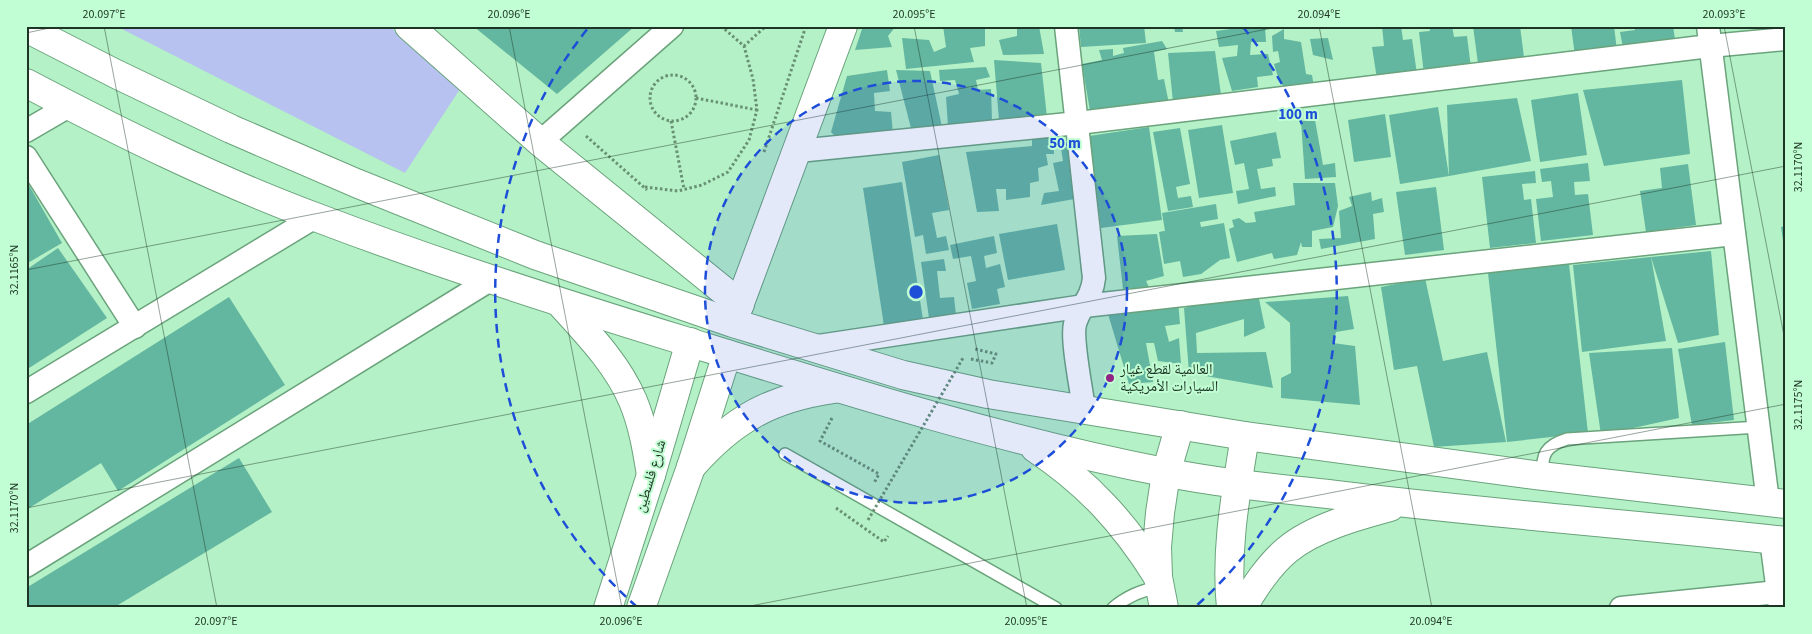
<svg xmlns="http://www.w3.org/2000/svg" width="1812" height="634" viewBox="0 0 1812 634" font-family="'Source Sans 3','Noto Naskh Arabic',sans-serif">
	<style>
		.green { fill: #b7c2f0 }
		.building { fill: #63b69f }
		.lines { fill: none; stroke-linecap: round; stroke-linejoin: round }
		.lane-casing { stroke: #6aa37c; stroke-width: 14 }
		.street-casing { stroke: #6aa37c; stroke-width: 25 }
		.secondary-casing { stroke: #6aa37c; stroke-width: 30 }
		.primary-casing { stroke: #6aa37c; stroke-width: 30 }
		.path { stroke: #689174; stroke-width: 3; stroke-dasharray: 2.5 2.5; stroke-linecap: butt }
		.lane { stroke: #fff; stroke-width: 11 }
		.street { stroke: #fff; stroke-width: 22 }
		.secondary { stroke: #fff; stroke-width: 28 }
		.primary { stroke: #fff; stroke-width: 28 }
		.path-bridge { stroke: #689174; stroke-width: 3; stroke-dasharray: 2.5 2.5; stroke-linecap: butt }
		.ticks { fill: none; stroke: #1d3525; stroke-width: 1; stroke-opacity: 0.45 }
		.ring { fill: none; stroke: #1d4ed8; stroke-width: 2.5; stroke-dasharray: 9 6 }
		.poi-dot { fill: #932485; stroke: #c2fed3; stroke-width: 2 }
		.labels { text-anchor: middle; stroke-width: 4; stroke-linejoin: round; paint-order: stroke }
		.poi-label { font-size: 15px; fill: #1d3525; stroke: #c2fed3; text-anchor: start }
		.street-label { font-size: 15px; fill: #1d3525; stroke: #c2fed3 }
		.centre { fill: #1d4ed8; stroke: #c2fed3; stroke-width: 2.5 }
		.ring-label { font-size: 15px; text-anchor: middle; font-weight: bold; fill: #1d4ed8; stroke: #c2fed3; stroke-width: 4; stroke-linejoin: round; paint-order: stroke }
		.neatline { fill: none; stroke: #1d3525; stroke-width: 2 }
		.ticks-label { font-size: 12px; text-anchor: middle; fill: #1d3525 }
	</style>
	<rect width="100%" height="100%" fill="#b5f1c6"/>
	<path class="green" d="M116,26h273l71,63 -55,84z"/>
	<g class="building">
		<path d="M473,26h162l-78,68z"/>
		<path d="M863,26h33l-8,10 4,11 -37,3z"/>
		<path d="M943,26h26l1,3 15,-3v20l-15,2 4,14 -68,7 -4,-31 27,2 5,12 12,-5z"/>
		<path d="M1017,26h22l5,28 -41,1 -4,-15 18,-4z"/>
		<path d="M1079,26h65l2,17 -65,4z"/>
		<path d="M1174,26h8l1,6h-8z"/>
		<path d="M1254,26h11l1,16h-15l-1,13 18,-1 5,21 -16,2 1,10 -26,4 -10,-33 15,-2 1,-11 -19,2 -3,-16z"/>
		<path d="M1382,26h19l2,14 9,-1 5,35 -40,5 -5,-32 12,-1z"/>
		<path d="M1429,26h23l2,11 13,-1 4,32 -47,6 -5,-42 11,-1z"/>
		<path d="M1473,26h47l5,39 -46,6z"/>
		<path d="M1571,26h43l3,25 -42,5z"/>
		<path d="M1635,26h38l3,20 -52,7 -4,-21 15,-2z"/>
		<path d="M1284,29v10l17,3 5,32 6,1 2,12 -27,7 -10,-20 -3,-10 6,-2 -2,-11 -5,1 -1,-16z"/>
		<path d="M1328,38l5,22 -20,-5 -3,-16z"/>
		<path d="M1162,41l5,8 -13,3 4,28 6,-1 6,30 -79,8 -9,-53 20,-4 -3,-10 14,-1v7l11,-3 -1,-5z"/>
		<path d="M1215,51l7,51h-49l-5,-49z"/>
		<path d="M994,60l47,3 6,54 -48,3z"/>
		<path d="M986,67l4,10 -14,3 2,10 13,-1 1,32 -44,5 -2,-29 13,-3 -4,-14 -15,1 -1,-11z"/>
		<path d="M887,70l3,21 -16,2 1,18 16,1 2,22 -55,5 -7,-7 16,-56z"/>
		<path d="M896,70l34,1 12,56 -30,5z"/>
		<path d="M1682,80l8,74 -86,12 -21,-76z"/>
		<path d="M1578,93l9,62 -47,7 -9,-62z"/>
		<path d="M1517,98l14,63 -82,15 -2,-71z"/>
		<path d="M1438,107l11,69 -49,8 -11,-69z"/>
		<path d="M1385,114l6,43 -37,5 -6,-42z"/>
		<path d="M1315,120l8,45 12,-2 1,14 -31,2 -4,-58z"/>
		<path d="M1222,125l11,68 -34,5 -11,-68z"/>
		<path d="M1149,127l13,93 -61,8 -12,-92z"/>
		<path d="M1180,128l10,56 -14,3 2,11 13,-2 2,11 -25,4 -15,-79z"/>
		<path d="M1276,132l5,26 -9,1 1,7 -16,3 4,20 14,-2 1,9 -38,8 -2,-13 13,-2 -5,-26 -9,2 -5,-24z"/>
		<path d="M1032,134l21,3 1,17h-8l2,11 -10,3 1,13 -9,2v14l-24,3v-11h-10l3,22 -22,1 -11,-60 66,-6z"/>
		<path d="M1075,146l5,52 -39,7 3,-12 15,-2 -6,-28 10,-2 -2,-13z"/>
		<path d="M939,155l10,55 -17,3 5,25 9,-2 3,14 -23,4 -3,-19 -8,2 -13,-75z"/>
		<path d="M1588,163l2,18 -16,1 1,13 13,-1 5,41 -52,6 -5,-42 17,-2 -2,-16 -9,1 -2,-13z"/>
		<path d="M1688,164l8,61 -50,7 -6,-41 22,-3 -2,-20z"/>
		<path d="M1535,171l1,12 -14,1 2,16 7,-1 5,44 -46,5 -8,-71z"/>
		<path d="M26,180l36,63 -36,21z"/>
		<path d="M902,182l21,138 -39,6 -21,-138z"/>
		<path d="M1293,183h42l3,23 -5,21 -21,4v16h-10l-1,-5 -4,13 -23,4 -2,-6 -35,9 -8,-33 5,-2 -2,-7 7,-2 7,5 10,-1 -2,-10 41,-7z"/>
		<path d="M1436,187l8,63 -39,5 -9,-63z"/>
		<path d="M1371,192l1,9 10,-3 2,14 -11,2 2,25 -54,10 -2,-10 22,-1 -2,-27 13,-5 -3,-9z"/>
		<path d="M1216,204l2,15 -18,3 1,5 23,-4 6,35 -10,2 -19,14 -18,3 -3,-16 -16,3 -5,-32 24,-5 -18,4 -3,-18z"/>
		<path d="M1057,224l8,46 -57,10 -9,-46z"/>
		<path d="M1786,226v28h-1l-4,-27z"/>
		<path d="M1157,234l7,42 -18,5 3,6 -26,2 -6,-53z"/>
		<path d="M994,236l3,17 -13,3 2,12 14,-4 5,23 -8,2 3,15 -28,5 -5,-26 9,-2 -5,-25 -18,3 -3,-14z"/>
		<path d="M58,248l49,70 -81,52v-100z"/>
		<path d="M1711,251l8,84 -41,8 -27,-86z"/>
		<path d="M1651,257l15,84 -84,11 -9,-87z"/>
		<path d="M944,259l2,12h-9l3,27 14,-1 2,18 -27,3 -8,-56z"/>
		<path d="M1569,264l19,169 -81,9 -19,-169z"/>
		<path d="M1425,278l18,83 44,-9 19,90 -72,5 -17,-81 -23,4 -13,-83z"/>
		<path d="M1257,289l8,39 -21,9v-18l-48,14 1,20 69,-1 7,36 -84,-15 -5,-65z"/>
		<path d="M1348,296l6,33 -18,3 -3,11 22,3 5,59 -79,-7v-20l10,-5 -1,-50 -25,-21z"/>
		<path d="M229,297l56,88 -167,106 -17,-28 -75,47v-85z"/>
		<path d="M1178,301l2,23 -15,2 4,16 10,-4 2,26 -23,-3 -4,-18h-8l7,39 -24,2 -21,-70z"/>
		<path d="M1725,342l9,78 -42,5 -14,-76z"/>
		<path d="M1672,348l7,70 -78,17 -12,-82z"/>
		<path d="M239,458l33,54 -159,96h-87v-20z"/>
	</g>
	<g class="lines">
		<defs>
			<g id="lane">
				<path d="M785,454l271,154"/>
				<path d="M1542,476c0,-22 3,-30 25,-37l192,-12"/>
				<path d="M1113,608c14,-12 28,-18 47,-21"/>
			</g>
			<g id="street">
				<path d="M1066,26l28,252c-2,21 -14,28 -19,46 -4,16 7,67 9,86"/>
				<path d="M1708,26l60,476"/>
				<path d="M26,131l43,-25"/>
				<path d="M540,142l132,-116"/>
				<path d="M798,151l280,-28 632,-77 76,-7"/>
				<path d="M26,157l109,170"/>
				<path d="M812,347l272,-41 650,-72"/>
				<path d="M26,392l289,-175"/>
				<path d="M1771,539l9,69"/>
				<path d="M26,566l464,-286"/>
				<path d="M1621,608l157,-16"/>
			</g>
			<g id="secondary">
				<path d="M409,26l131,116 200,162"/>
				<path d="M734,319l109,-293"/>
				<path d="M608,608l43,-133 39,-133"/>
				<path d="M641,608l50,-141 36,-113"/>
				<path d="M1164,608l-6,-31 -1,-30 3,-34 6,-40 14,-48"/>
				<path d="M1231,608c-6,-58 5,-115 14,-172"/>
			</g>
			<g id="primary">
				<path d="M26,28l90,46 115,55 125,54 179,72 198,68 170,52 85,19 257,42 297,40 244,28"/>
				<path d="M26,83c95,50 192,98 292,135 121,46 244,85 367,123 158,49 316,99 479,131 54,11 109,16 164,22 152,19 305,30 458,47"/>
				<path d="M559,302c27,30 58,61 74,99 10,24 14,49 18,74"/>
				<path d="M1035,448c54,36 89,75 123,129"/>
				<path d="M691,467c42,-48 80,-69 143,-78"/>
				<path d="M1242,608c13,-21 26,-42 45,-58 26,-22 70,-34 103,-43"/>
			</g>
		</defs>
		<use href="#lane" class="lane-casing"/>
		<use href="#street" class="street-casing"/>
		<use href="#secondary" class="secondary-casing"/>
		<use href="#primary" class="primary-casing"/>
		<g class="path">
			<path d="M721,26l23,20 22,-20"/>
			<circle cx="673" cy="98" r="23"/>
			<path d="M696,98l61,12"/>
			<path d="M671,121l13,68"/>
			<path d="M586,136l61,54"/>
			<path d="M764,152l42,-126"/>
			<path d="M645,187l33,4 24,-6 26,-13 21,-32 8,-30 -4,-31 -9,-33"/>
			<path d="M971,359l21,4 4,-9 -21,-5"/>
			<path d="M832,418l-12,23 59,33 -5,9"/>
			<path d="M836,508l48,34 4,-6"/>
		</g>
		<use href="#lane" class="lane"/>
		<use href="#street" class="street"/>
		<use href="#secondary" class="secondary"/>
		<use href="#primary" class="primary"/>
		<path class="path-bridge" d="M868,520l95,-162"/>
	</g>
	<path class="ticks" d="M104,26l113,582M509,26l113,582M914,26l113,582M1319,26l113,582M1724,26l62,320M26,33l33,-7M26,270l1257,-244M26,508l1760,-342M740,608l1046,-204"/>
	<circle cx="916" cy="292" r="211" fill="#1d4ed8" fill-opacity=".12"/>
	<g class="ring">
		<circle cx="916" cy="292" r="211"/>
		<path d="M637 607A421 421 0 0 1 589 27M1243 27A421 421 0 0 1 1195 607"/>
	</g>
	<circle class="poi-dot" cx="1110" cy="378" r="5"/>
	<g class="labels">
		<g class="poi-label">
			<text x="1120" y="374">العالمية لقطع غيار<tspan x="1120" dy="17">السيارات الأمريكية</tspan></text>
		</g>
		<g class="street-label">
			<text transform="translate(650 476) rotate(-73)" y="5">شارع فلسطين</text>
		</g>
	</g>
	<circle cx="916" cy="292" r="8" class="centre"/>
	<g class="ring-label">
		<text x="1298" y="119">100 m</text>
		<text x="1065" y="148">50 m</text>
	</g>
	<rect width="1812" height="634" fill="none" stroke="#c2fed3" stroke-width="55"/>
	<rect x="28" y="28" width="1756" height="578" class="neatline"/>
	<g class="ticks-label">
		<text x="104" y="18">20.097°E</text>
		<text x="509" y="18">20.096°E</text>
		<text x="914" y="18">20.095°E</text>
		<text x="1319" y="18">20.094°E</text>
		<text x="1724" y="18">20.093°E</text>
		<text transform="translate(1798 167) rotate(-90)" y="4">32.1170°N</text>
		<text transform="translate(14 270) rotate(-90)" y="4">32.1165°N</text>
		<text transform="translate(1798 405) rotate(-90)" y="4">32.1175°N</text>
		<text transform="translate(14 508) rotate(-90)" y="4">32.1170°N</text>
		<text x="216" y="625">20.097°E</text>
		<text x="621" y="625">20.096°E</text>
		<text x="1026" y="625">20.095°E</text>
		<text x="1431" y="625">20.094°E</text>
	</g>
</svg>
